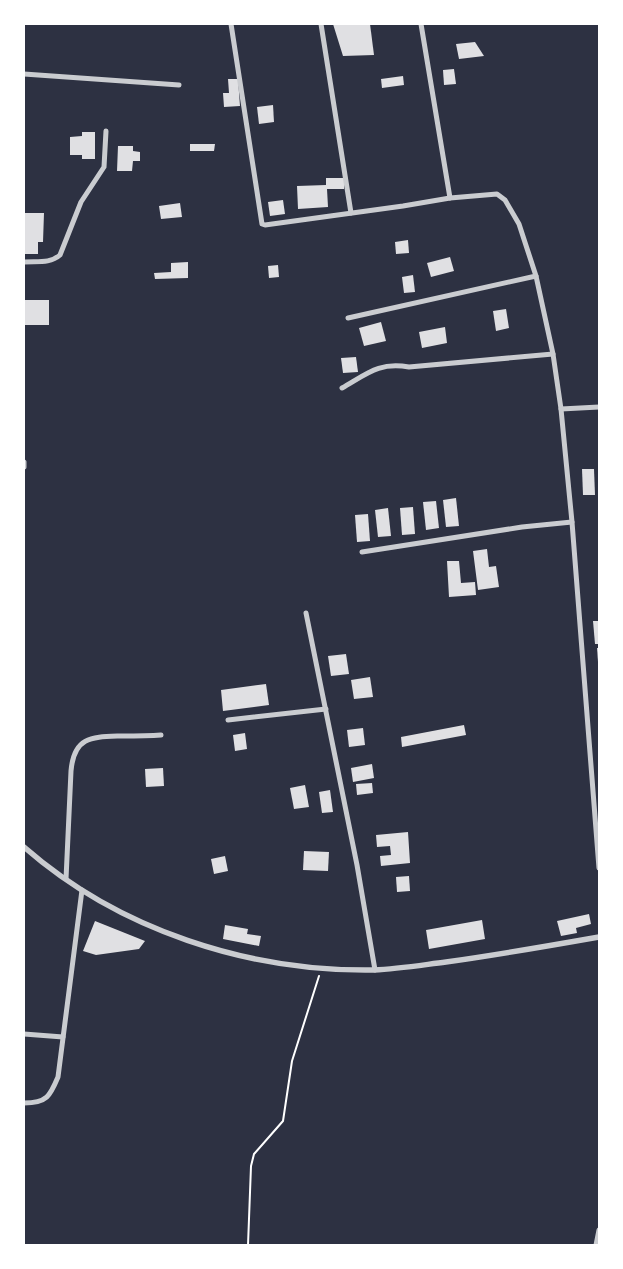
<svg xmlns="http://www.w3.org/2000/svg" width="623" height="1269" viewBox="0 0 623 1269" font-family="'IBM Plex Serif',serif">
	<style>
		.building { fill: #e0e0e3 }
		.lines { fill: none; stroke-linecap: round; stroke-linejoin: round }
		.path { stroke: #fff; stroke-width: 2 }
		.minor { stroke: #caccd0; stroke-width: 5 }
		.tertiary { stroke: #caccd0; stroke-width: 5.5 }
	</style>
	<rect width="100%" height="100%" fill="#2d3142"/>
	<g class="building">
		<path d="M333,24h37l4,31 -31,1z"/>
		<path d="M475,42l9,14 -25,3 -3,-15z"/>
		<path d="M454,69l2,15 -12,1 -1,-15z"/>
		<path d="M403,76l1,9 -22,3 -1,-9z"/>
		<path d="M228,79h10l2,27 -16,1 -1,-14h6z"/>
		<path d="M273,105l1,17 -15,2 -2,-17z"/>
		<path d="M82,132h13v27h-13v-4h-12v-18l12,-1z"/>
		<path d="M190,144h25l-1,7h-24z"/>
		<path d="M118,146h15v5l7,1v9h-7l-1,10h-15z"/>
		<path d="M326,178h18v11h-17l1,18 -30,2 -1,-23 29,-1z"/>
		<path d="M283,200l2,14 -15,2 -2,-14z"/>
		<path d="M180,203l2,14 -21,2 -2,-13z"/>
		<path d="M24,213h20l-1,29h-5v12h-14z"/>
		<path d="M408,240l1,13 -13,1 -1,-12z"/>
		<path d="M450,257l4,14 -23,6 -4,-14z"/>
		<path d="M188,262v16l-33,1 -1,-6 17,-1v-9z"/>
		<path d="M278,265l1,12 -10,1 -1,-12z"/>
		<path d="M413,275l2,17 -11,1 -2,-16z"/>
		<rect x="24" y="300" width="25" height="25"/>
		<path d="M506,309l3,19 -13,3 -3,-20z"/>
		<path d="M381,322l5,19 -22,5 -5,-18z"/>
		<path d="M445,327l2,16 -25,5 -3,-16z"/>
		<path d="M356,357l2,15 -15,1 -2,-15z"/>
		<path d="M582,469h12l1,26h-12z"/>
		<path d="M456,498l3,28 -13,1 -3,-27z"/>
		<path d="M436,501l3,27 -13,2 -3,-28z"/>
		<path d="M413,507l2,27 -13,1 -2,-27z"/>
		<path d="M388,508l3,28 -13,1 -3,-27z"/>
		<path d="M368,514l2,27 -13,1 -2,-27z"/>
		<path d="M487,549l2,18 7,-1 3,21 -21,3 -5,-39z"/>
		<path d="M447,561h12l2,22 14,-1 1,13 -27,2z"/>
		<path d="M593,621h6v23h-4z"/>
		<path d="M597,648h2v14h-1z"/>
		<path d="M346,654l3,20 -18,2 -3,-20z"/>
		<path d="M370,677l3,20 -19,2 -3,-19z"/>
		<path d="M266,684l3,21 -46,6 -2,-21z"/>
		<path d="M464,725l2,10 -64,12 -1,-10z"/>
		<path d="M363,728l2,17 -16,2 -2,-17z"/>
		<path d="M245,733l2,16 -12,2 -2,-16z"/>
		<path d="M372,764l2,14 -21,4 -2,-14z"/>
		<path d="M163,768l1,18 -18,1 -1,-18z"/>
		<path d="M372,783l1,10 -16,2 -1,-11z"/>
		<path d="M305,785l4,22 -15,2 -4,-21z"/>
		<path d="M330,790l3,22 -11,1 -3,-21z"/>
		<path d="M408,832l2,31 -29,3 -1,-10 11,-1 -1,-9 -13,1 -1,-12z"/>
		<path d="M304,851l25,1 -1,19 -25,-1z"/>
		<path d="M225,856l3,15 -14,3 -3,-15z"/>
		<path d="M409,876l1,15 -13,1 -1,-15z"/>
		<path d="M589,914l2,10 -15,4 1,5 -16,3 -4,-15z"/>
		<path d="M482,920l3,19 -56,10 -3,-19z"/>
		<path d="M95,921l50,20 -6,8 -43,6 -13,-4z"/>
		<path d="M225,925l23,4 -1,5 14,2 -2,10 -36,-7z"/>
	</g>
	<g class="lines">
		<path class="path" d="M248,1245l3,-79 3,-12 29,-33 9,-60 27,-85"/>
		<g class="minor">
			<path d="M231,24l31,200 3,1 138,-19 47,-8 47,-4 8,6 14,24 17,52 -188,42"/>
			<path d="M321,24l30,189"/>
			<path d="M421,24l29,174"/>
			<path d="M24,74l155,11"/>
			<path d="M24,262c13,-1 26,2 36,-7l21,-53 23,-35 2,-36"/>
			<path d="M536,276l17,78 8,55 11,113 27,346"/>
			<path d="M342,388c26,-15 37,-26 67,-21l144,-13"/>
			<path d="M561,409l38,-2"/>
			<path d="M24,462v5"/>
			<path d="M362,552l160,-25 50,-5"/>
			<path d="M306,613l51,252 18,105"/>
			<path d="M228,720l98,-11"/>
			<path d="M66,879l5,-108c3,-35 21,-34 50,-35 14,0 27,0 40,-1"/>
			<path d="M24,1034l39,3"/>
			<path d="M24,1103c23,0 26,-7 34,-26l24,-187"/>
			<path d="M596,1245l3,-15"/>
		</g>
		<path class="tertiary" d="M24,847c95,83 224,125 350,123 24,-1 48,-5 72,-8 51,-7 102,-16 153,-25"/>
	</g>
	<rect width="623" height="1269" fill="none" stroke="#ffffff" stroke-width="50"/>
</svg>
